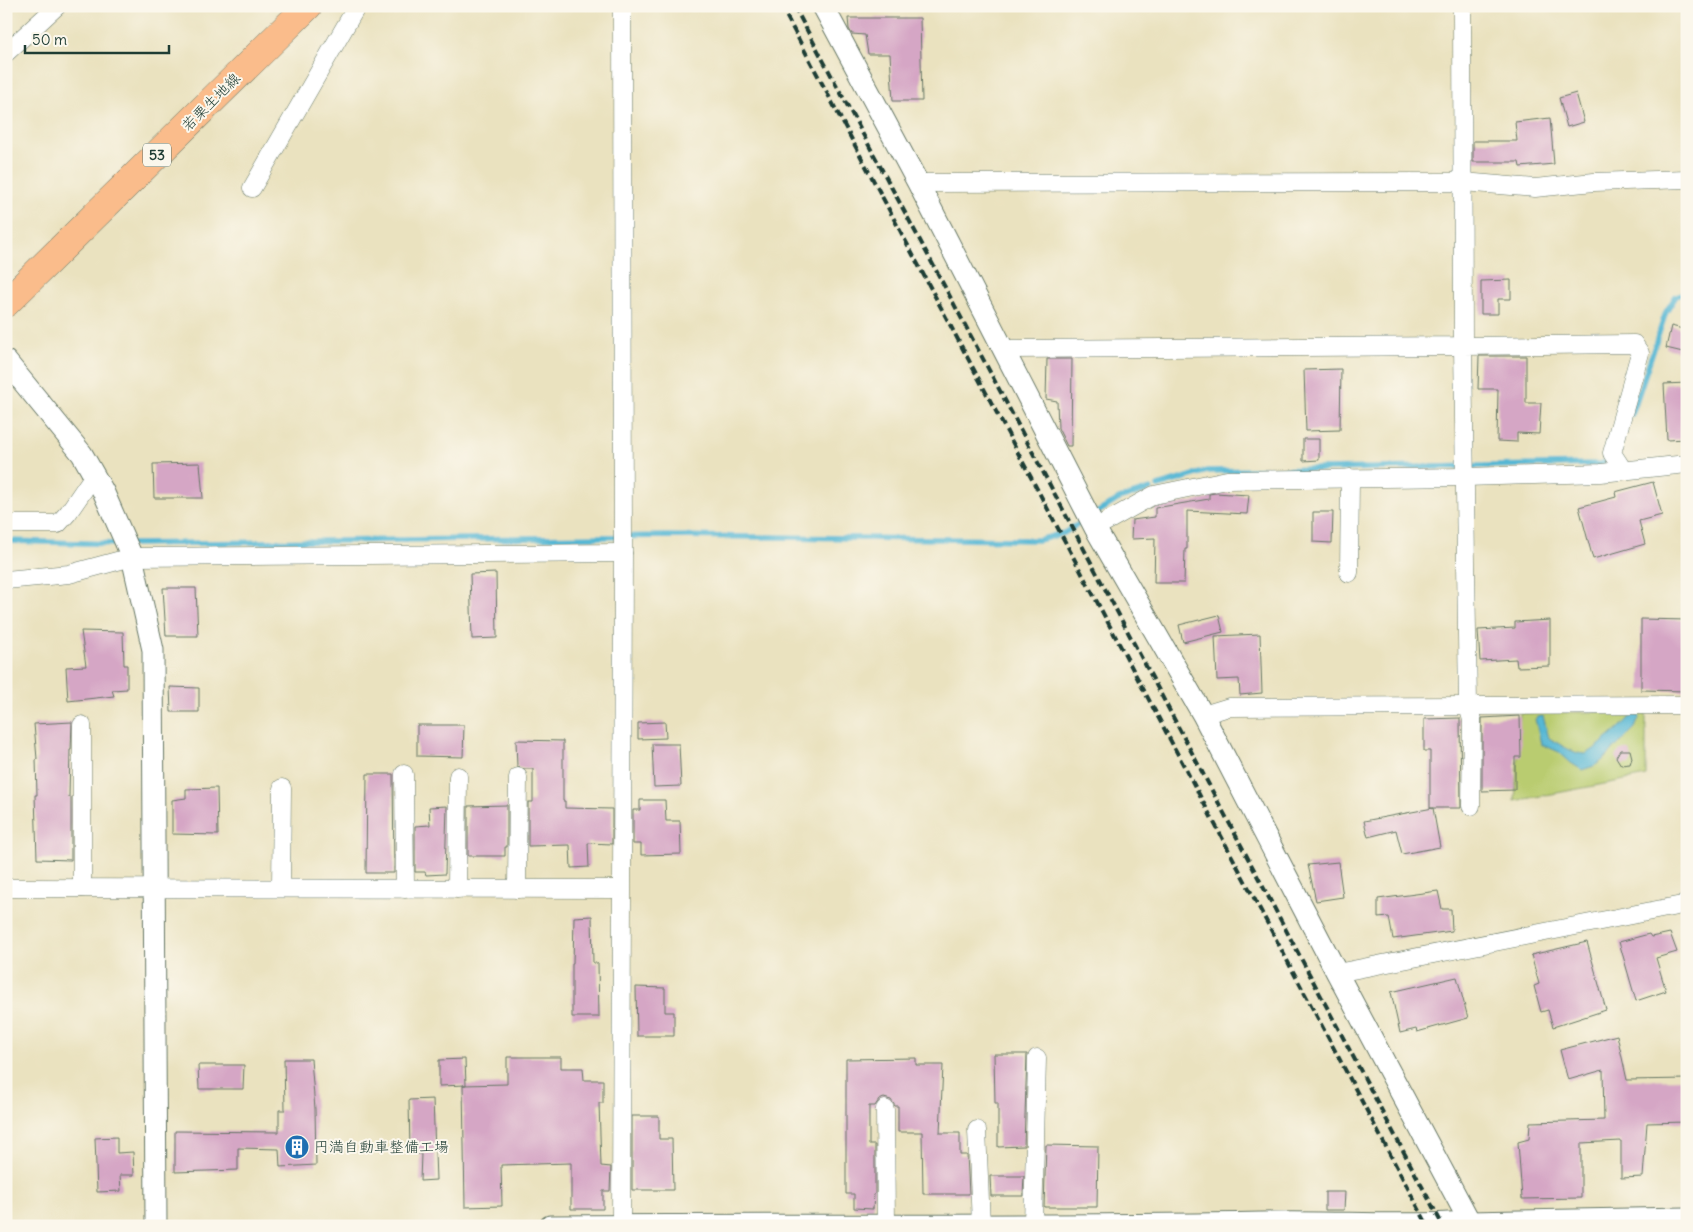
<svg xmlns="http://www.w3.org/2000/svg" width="1693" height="1232" viewBox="0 0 1693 1232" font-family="Delius,'Klee One',sans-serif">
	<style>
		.green { fill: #b9cc6f; stroke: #6c8452 }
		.water { fill: #56b7d4; stroke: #3a7a84 }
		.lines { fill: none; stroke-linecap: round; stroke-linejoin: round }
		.stream { stroke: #56b7d4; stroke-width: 5.5 }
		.building { fill: #d5a6c5 }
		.minor-casing { stroke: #667765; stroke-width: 19 }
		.tertiary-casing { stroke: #667765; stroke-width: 23 }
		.primary-casing { stroke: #667765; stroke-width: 29 }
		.minor { stroke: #fff; stroke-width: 18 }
		.tertiary { stroke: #fff; stroke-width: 21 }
		.primary { stroke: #fabc8b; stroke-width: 28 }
		.rail { stroke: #1f3d34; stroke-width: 4; stroke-dasharray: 8 4; stroke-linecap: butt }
		.labels { text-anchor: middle; stroke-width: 4; stroke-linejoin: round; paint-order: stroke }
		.shield { fill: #fbf7ec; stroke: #61756b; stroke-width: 1 }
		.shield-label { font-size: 14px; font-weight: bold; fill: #1f3d34 }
		.street-label { font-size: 15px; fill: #1f3d34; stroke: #fbf7ec }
		.poi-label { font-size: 15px; fill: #1f3d34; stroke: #fbf7ec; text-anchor: start }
	</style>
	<rect width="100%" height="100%" fill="#fbf7ec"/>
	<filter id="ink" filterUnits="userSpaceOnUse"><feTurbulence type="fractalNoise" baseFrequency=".02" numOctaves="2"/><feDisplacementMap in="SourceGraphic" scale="10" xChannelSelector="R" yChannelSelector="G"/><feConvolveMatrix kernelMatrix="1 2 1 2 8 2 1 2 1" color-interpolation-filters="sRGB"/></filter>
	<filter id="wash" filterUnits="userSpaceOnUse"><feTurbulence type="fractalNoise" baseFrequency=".0096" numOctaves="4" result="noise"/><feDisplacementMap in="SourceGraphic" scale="20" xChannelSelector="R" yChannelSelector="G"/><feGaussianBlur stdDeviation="1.12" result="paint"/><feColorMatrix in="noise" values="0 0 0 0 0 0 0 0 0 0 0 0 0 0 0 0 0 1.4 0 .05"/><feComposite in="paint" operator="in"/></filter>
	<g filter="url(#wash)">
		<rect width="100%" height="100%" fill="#eae2bf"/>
		<path class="green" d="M1646,711v65l-131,25 5,-88z"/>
		<path class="water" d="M1633,714l7,2 -5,12 -33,33 -8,5 -12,4 -11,-7 -12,-11 -18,-8 -6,-25 2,-2 6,-1 6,22c11,6 24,16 36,16 6,0 43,-33 48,-40z"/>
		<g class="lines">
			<g class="stream">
				<path d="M1632,414l34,-102 10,-16 11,-4"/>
				<path d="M1158,486l49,-15 394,-7 12,-6"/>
				<path d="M6,541l116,3"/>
				<path d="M131,544l536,-8 372,4 25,-7 55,-34 31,-10"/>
			</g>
		</g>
		<g id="blocks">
			<g class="building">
				<path d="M848,18h72l2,83h-29l-3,-47h-22l-3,-19 -13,-1 -3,-5z"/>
				<path d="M1576,93l8,29 -17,5 -8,-29z"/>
				<path d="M1550,118l4,46 -34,3 -1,-5h-46v-21h44l-2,-19z"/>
				<path d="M1511,280v19h-13v15h-17v-33z"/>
				<path d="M1671,326l16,4v23l-21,-5z"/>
				<path d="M1479,356h47v47h15l-2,31 -22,-1v9l-20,-1 1,-52h-20z"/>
				<path d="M1047,359h25l-1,87h-4l-9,-18 -1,-27 -11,-2z"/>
				<path d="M1341,369l-1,61 -34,1 -2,-61z"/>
				<path d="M1687,383v56l-20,1 -3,-56z"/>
				<path d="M1303,439h16v21l-16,1z"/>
				<path d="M200,463l3,35h-49l-1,-34z"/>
				<path d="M1653,482l9,33 -23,6 6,23 -52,15 -14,-52 37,-10 -1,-5z"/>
				<path d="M1215,493l34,2 -2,19 -60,-3v38h-2l-1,34h-30l1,-45 -24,1 1,-19 23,-3v-9l54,-9v-5z"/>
				<path d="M1313,512h20l-1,31 -19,-1z"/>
				<path d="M496,573l1,65 -25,1 -2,-65z"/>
				<path d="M163,588h33l2,48h-32z"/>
				<path d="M1219,615l4,17 -40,10 -4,-17z"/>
				<path d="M1641,619l46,1v71l-46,-1z"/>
				<path d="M1550,620v46l-33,1 -1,-8 -36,2 -2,-31 37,-2v-6z"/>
				<path d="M81,631l42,1 1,33h3v24l-15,1 2,6 -46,5 -2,-34 20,-1z"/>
				<path d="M1260,634l2,59 -22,2 -1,-16 -22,1 -2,-44z"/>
				<path d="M170,687l29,1v24h-28z"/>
				<path d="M1520,716l1,41h-6v33l-33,1v-73z"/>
				<path d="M1460,718l1,90h-31v-57h-6v-32z"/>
				<path d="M72,722l-1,28h-1l-1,47h2v63l-34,-1 -2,-64h2l-1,-36h1l-3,-35z"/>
				<path d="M665,722l1,16 -28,1v-16z"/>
				<path d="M417,725h47l-1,32 -46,-1z"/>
				<path d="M516,740l47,1v60h2v7l47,1v35l-24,-1 1,24 -18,1 -1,-23 -42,1v-44h5v-33h-8l-8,-2z"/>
				<path d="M652,744h27l2,42 -27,1z"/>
				<path d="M1620,750h10l2,8 -2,6 -9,1 -5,-8z"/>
				<path d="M367,774h26l1,99h-28z"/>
				<path d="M217,788l1,47 -46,-1v-34l14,-2v-9z"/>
				<path d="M640,800h25l1,21h14l1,33 -40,1v-11h-8v-34h7z"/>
				<path d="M507,805v42h-2v9h-37v-50z"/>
				<path d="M447,806l-2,68 -19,1 -1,-3h-10v-46l15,-1 -1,-18z"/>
				<path d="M1433,808l7,39 -38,7 -6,-24 -28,7 -4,-16z"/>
				<path d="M1338,862l5,35 -27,4 -8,-36z"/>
				<path d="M1438,891l4,18h9l1,22 -59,8 -4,-22 -11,1v-19z"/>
				<path d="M592,916l1,47h5l1,54h-27v-53h1l1,-47z"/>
				<path d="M1670,933l7,19 -21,6 10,33 -30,10 -17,-59 30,-8 2,3z"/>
				<path d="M1587,942l19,68 -53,17 -5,-17 -7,2 -7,-26 5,-2 -8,-29z"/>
				<path d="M1457,977l11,41 -51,14 -1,-3 -16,4 -9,-41z"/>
				<path d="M636,987l29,1v24h9v24h-37z"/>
				<path d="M1617,1035l10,45 60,-1v43l-40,1 -4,54 -22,1v-37l-40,2v55l-59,1 -4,-57 11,-3 1,-17 74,-2 -1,-50 -35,10 -8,-30z"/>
				<path d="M994,1054h33l-3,92 -26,1v-44h-3z"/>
				<path d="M507,1057h54v11h22l1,12h19v23h-4l2,63 10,1 -1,24h-7v18h-32v-46l-70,2 1,41 -37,1 -2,-122 44,-1z"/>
				<path d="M916,1058v7h27l-3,68h20v22h7l2,39h-46l-1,-62h-24v-26h-3l-4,-6 -7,-2 -5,2 -4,6h-6v39h6v49h-1l-1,15 -19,-1v-14h-8v-135z"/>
				<path d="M284,1059h27l4,50 1,56 -36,2 -1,-18 -41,-1v22l-63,2v-41l104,1v-22h6z"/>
				<path d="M465,1059l1,26 -27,1v-26z"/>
				<path d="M198,1065h46l-1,24h-44z"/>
				<path d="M433,1099l3,81 -16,1 1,-27 -11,-1 -1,-53z"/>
				<path d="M632,1116h27v23h13l1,51h-41z"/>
				<path d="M117,1137v16l16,-1 1,23h-14l1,16 -24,1 -2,-54z"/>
				<path d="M1046,1145l52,1 -1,61h-53z"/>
				<path d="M990,1176h34l-1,20h-32z"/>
				<path d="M1325,1192h20l-1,18h-19z"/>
			</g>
		</g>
	</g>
	<g filter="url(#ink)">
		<use href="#blocks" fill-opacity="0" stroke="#667765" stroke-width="1"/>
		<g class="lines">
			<defs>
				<g id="minor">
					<path d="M6,53l51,-47"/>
					<path d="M918,183l545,-1 72,6 59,-6 93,-3"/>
					<path d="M252,188l105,-182"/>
					<path d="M1004,349l459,-3 -1,-340"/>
					<path d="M1623,470l-11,-17 28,-100 -6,-9 -171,2 5,360 219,-1"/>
					<path d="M6,524h52l10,-11 26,-38"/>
					<path d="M1095,528l59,-33 73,-15 239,-3 135,-4 86,-9"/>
					<path d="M1349,573l1,-95"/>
					<path d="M6,580l63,-6 63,-17 491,-4"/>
					<path d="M1203,715l26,-8 239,-1 4,14 -1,86"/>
					<path d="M82,725v163"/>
					<path d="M404,774l1,115"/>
					<path d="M6,888l615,1"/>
					<path d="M281,888l1,-100"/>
					<path d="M457,889l1,-113"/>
					<path d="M517,889l1,-112"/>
					<path d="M1337,973l350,-69"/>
					<path d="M885,1109l1,116"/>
					<path d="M977,1130l4,95"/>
					<path d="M1033,1225l4,-167"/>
					<path d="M621,1226l2,-673 -1,-547"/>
				</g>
				<g id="tertiary">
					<path d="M823,6l95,177 177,345 108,187 134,258 135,253"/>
					<path d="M6,361l76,93 21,37 29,66 21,93 3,576"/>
					<path d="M550,1226c238,-2 475,1 712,-3 69,-2 139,4 208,-1l217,-4"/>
				</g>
				<path id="primary" d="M6,303l302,-297"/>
			</defs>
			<use href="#minor" class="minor-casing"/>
			<use href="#tertiary" class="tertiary-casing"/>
			<use href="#primary" class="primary-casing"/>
			<use href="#minor" class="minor"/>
			<use href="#tertiary" class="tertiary"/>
			<use href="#primary" class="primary"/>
			<g class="rail">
				<path d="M781,6l647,1220"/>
				<path d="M794,6l144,268 505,952"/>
			</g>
		</g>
	</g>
	<defs>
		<symbol id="building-disc" viewBox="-11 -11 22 22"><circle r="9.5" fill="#1f6fb2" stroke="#fbf7ec"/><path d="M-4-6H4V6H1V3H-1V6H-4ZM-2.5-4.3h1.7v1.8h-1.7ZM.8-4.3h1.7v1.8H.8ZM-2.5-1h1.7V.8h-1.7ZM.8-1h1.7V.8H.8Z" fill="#fff"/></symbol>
	</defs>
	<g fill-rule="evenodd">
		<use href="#building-disc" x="283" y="1133" width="28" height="28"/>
	</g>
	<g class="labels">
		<rect class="shield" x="143" y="143.5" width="28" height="23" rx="4"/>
		<g class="shield-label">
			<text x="157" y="160">53</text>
		</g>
		<g class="street-label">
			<text transform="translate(211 102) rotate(-45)" y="5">若栗生地線</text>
		</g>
		<g class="poi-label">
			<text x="314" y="1152">円満自動車整備工場</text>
		</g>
	</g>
	<rect width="1693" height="1232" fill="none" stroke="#fbf7ec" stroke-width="25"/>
	<path d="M25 45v8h144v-8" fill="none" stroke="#1f3d34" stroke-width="2.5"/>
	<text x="32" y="45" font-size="15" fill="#1f3d34" stroke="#fbf7ec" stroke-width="4" paint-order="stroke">50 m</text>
</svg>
